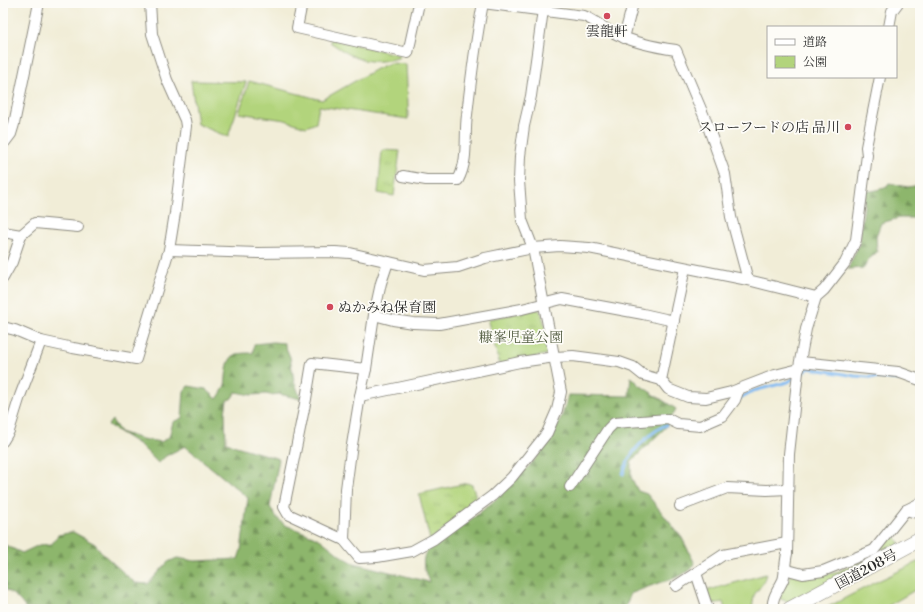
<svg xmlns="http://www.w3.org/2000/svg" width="923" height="612" viewBox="0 0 923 612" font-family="'Libre Bodoni','Noto Serif JP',serif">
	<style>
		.grass { fill: #b2d47c; stroke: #6e8054 }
		.forest { fill: url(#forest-firs); stroke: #5c704c }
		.park { fill: url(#park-tufts); stroke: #6e8054 }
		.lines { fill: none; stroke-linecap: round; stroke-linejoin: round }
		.stream { stroke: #81bbf3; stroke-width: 3 }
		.minor-casing { stroke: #8e8c81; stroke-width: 12 }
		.highway-casing { stroke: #8e8c81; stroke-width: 16 }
		.minor { stroke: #fff; stroke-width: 10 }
		.highway { stroke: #fff; stroke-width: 15 }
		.poi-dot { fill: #d1495b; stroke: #fdfcf7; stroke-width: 1.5 }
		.labels { text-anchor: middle; stroke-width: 3.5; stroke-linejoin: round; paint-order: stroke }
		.poi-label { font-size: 14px; fill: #2b2b2b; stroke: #fdfcf7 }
		.park-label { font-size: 14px; fill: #545e43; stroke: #fdfcf7 }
		.street-label { font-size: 14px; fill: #2b2b2b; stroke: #fdfcf7 }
	</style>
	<defs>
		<pattern id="forest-firs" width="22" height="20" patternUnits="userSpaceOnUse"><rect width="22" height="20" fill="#8db66c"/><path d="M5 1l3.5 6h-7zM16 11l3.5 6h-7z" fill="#739459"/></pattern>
		<pattern id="park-tufts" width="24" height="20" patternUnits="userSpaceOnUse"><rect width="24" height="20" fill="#b2d47c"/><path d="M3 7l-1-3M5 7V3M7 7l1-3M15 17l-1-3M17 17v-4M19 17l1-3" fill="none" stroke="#99b66b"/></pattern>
	</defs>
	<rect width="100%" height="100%" fill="#fdfcf7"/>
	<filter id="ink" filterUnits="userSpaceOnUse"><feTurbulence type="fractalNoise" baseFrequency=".025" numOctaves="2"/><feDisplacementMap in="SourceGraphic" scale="8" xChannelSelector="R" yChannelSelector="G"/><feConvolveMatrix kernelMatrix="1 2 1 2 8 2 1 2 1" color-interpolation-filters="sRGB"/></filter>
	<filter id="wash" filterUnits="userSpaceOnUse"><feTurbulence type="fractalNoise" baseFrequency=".012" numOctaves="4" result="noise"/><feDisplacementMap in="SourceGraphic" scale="16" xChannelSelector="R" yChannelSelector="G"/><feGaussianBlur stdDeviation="0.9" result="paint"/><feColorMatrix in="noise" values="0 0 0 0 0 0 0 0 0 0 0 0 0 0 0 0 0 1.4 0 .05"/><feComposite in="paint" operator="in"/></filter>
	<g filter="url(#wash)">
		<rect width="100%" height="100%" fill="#f1edd7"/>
		<g class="grass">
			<path d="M331,39l69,16 -2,3c-30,8 -44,1 -68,-16z"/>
			<path d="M390,63l16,1 2,40v15l-89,-13 -3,17 -10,4 -21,-7 -46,-7 10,-32 73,19 54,-31z"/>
			<path d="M191,81l55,1 -18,55 -31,-13z"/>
			<path d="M893,533l8,13 -112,56 -9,-3v-3l9,-18 2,-9 33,5 11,-1 39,-17z"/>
			<path d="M920,561v26l-37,22h-59l52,-27z"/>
			<path d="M766,574l-3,9 -9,12 -2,14h-27l-2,-7 -16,3 -5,-13z"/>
		</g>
		<g class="forest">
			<path d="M889,183l19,4 12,-2v33h-21l-18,5 -5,13 1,16 -9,8 -4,8 -16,1 11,-25 7,-53c7,1 12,-2 19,-3z"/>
			<path d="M273,342l11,1 6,14 4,24 7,18 -22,-5 -9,1 -4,-1 -15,1 -15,-3 -5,7 -4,1 -2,13 1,30 53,16 -9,48 7,11 8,7 28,11 8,4 20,16 13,7 75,19c-3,-9 -9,-20 -3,-29 10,-15 29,-24 44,-33 26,-18 72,-63 86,-91 6,-11 9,-22 12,-34l61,1 2,-19 3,2 4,5 38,25 -10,18 -35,35v15l7,14 9,3 35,44 13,26c-10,13 -24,15 -39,20 -9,3 -18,7 -26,10l-5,15h-599c-5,-9 -14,-16 -23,-21v-44l19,9 17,-8 13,-1 6,-9 15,-3 22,12 9,11 31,28 13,1 20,-22 9,-4 18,3 43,-2 3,-9 7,-52 -63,-52 -19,10 -8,7 -18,-18 -32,-20 4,-5 8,12 22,7 19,3 8,-5 4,-15 9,-4 2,-27 4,-5 18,3 11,10c3,-4 6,-9 8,-14 2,-9 0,-27 12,-31 5,-1 11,-1 16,-1l1,-9z"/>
		</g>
		<g class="park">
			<path d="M382,150l18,1 -6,45 -16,-3z"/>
			<path d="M538,309l3,3 12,41 -53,12 -12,-43 1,-3z"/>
			<path d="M467,483l5,2 6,17 -48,38 -11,-46z"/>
		</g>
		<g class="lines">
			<g class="stream">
				<path d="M800,374l9,-6 46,8 51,4 14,7"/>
				<path d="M738,399l15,-8 35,-9 6,-4"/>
				<path d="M623,474c6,-17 11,-25 24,-36 7,-6 11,-10 19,-13"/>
			</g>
		</g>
	</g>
	<g filter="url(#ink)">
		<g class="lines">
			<defs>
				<g id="minor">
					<path d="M302,3l-5,25 111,25 11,-50"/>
					<path d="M483,3l101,13c11,5 21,13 32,18 19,9 39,13 60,16l30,71 19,53 6,43 17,63"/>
					<path d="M889,27l3,-16 6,-8"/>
					<path d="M624,38l9,-35"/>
					<path d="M3,142h2l6,-8 3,-10 25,-121"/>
					<path d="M403,176l23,4h32c11,-20 6,-43 9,-65 4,-37 9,-75 16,-112"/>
					<path d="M3,232l18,3 14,-12 43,4"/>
					<path d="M169,250l89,3 77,-1 15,1 74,17 34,-3 27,-9 48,-10 27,-2 29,2 159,32 68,17"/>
					<path d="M3,278l9,-16 9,-27"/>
					<path d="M374,315l19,5 20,3 26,1 83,-15 40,-10 81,15 31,7"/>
					<path d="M3,327l12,3 26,11"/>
					<path d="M801,362l97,10 22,8"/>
					<path d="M366,369l-54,-6 -6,36 -22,108 4,7 56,26 15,18 18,-1 35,-6 22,-12 58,-43 20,-19 35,-44 10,-23 4,-18 -28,-144 -11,-28 -3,-39 1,-25 4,-30 7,-30 12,-86"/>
					<path d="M661,380l24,-112"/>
					<path d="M360,396l160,-34 35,-5 18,-1 46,6 14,5 10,8 18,5 7,9 20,8 18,1 25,-6 44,-17 24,-6"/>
					<path d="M3,441l6,-10 11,-35 21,-55 32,7 63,11 33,-109 6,-37 11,-87 -1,-6 -18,-40 -15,-46 -2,-31"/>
					<path d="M570,487l38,-58 6,-6 54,-4 10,5 22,2 23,-10 12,-16 4,-11"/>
					<path d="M680,506l47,-18 40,2 21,-1"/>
					<path d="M906,510l14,4"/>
					<path d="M344,540l2,-51 5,-38 9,-55 6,-27 8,-54 7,-32 7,-21"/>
					<path d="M784,569l19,5 20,-3 51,-21 32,-40 14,-7"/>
					<path d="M696,573l12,36"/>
					<path d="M676,586l47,-31 64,-12"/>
					<path d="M773,609c-2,-11 6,-20 10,-29 2,-5 2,-19 4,-26l2,-100 9,-82 8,-43 10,-32 8,-7 21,-27 11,-23 11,-85 -1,-8 14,-70"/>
				</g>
				<path id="highway" d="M790,609l130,-70"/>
			</defs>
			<use href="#minor" class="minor-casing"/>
			<use href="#highway" class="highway-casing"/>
			<use href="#minor" class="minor"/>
			<use href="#highway" class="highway"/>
		</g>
	</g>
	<g class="poi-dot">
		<circle cx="607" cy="16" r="4"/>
		<circle cx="848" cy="127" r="4"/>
		<circle cx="330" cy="307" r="4"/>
	</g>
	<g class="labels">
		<g class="poi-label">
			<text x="607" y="36">雲龍軒</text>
			<text x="840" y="132" text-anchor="end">スローフードの店 品川</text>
			<text x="338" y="312" text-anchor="start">ぬかみね保育園</text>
		</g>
		<g class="park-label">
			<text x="521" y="342">糠峯児童公園</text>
		</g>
		<g class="street-label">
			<text transform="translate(866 569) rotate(-28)" y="5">国道208号</text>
		</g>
	</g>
	<rect width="923" height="612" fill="none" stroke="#fdfcf7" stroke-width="16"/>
	<rect x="767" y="26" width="130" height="52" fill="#fdfcf7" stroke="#a9a8a5"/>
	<rect x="775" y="39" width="20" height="6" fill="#ffffff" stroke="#a9a8a5"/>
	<text x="803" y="46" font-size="12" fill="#2b2b2b">道路</text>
	<rect x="775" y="56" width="20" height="12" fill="url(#park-tufts)" stroke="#a9a8a5"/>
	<text x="803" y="66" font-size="12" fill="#2b2b2b">公園</text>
</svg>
